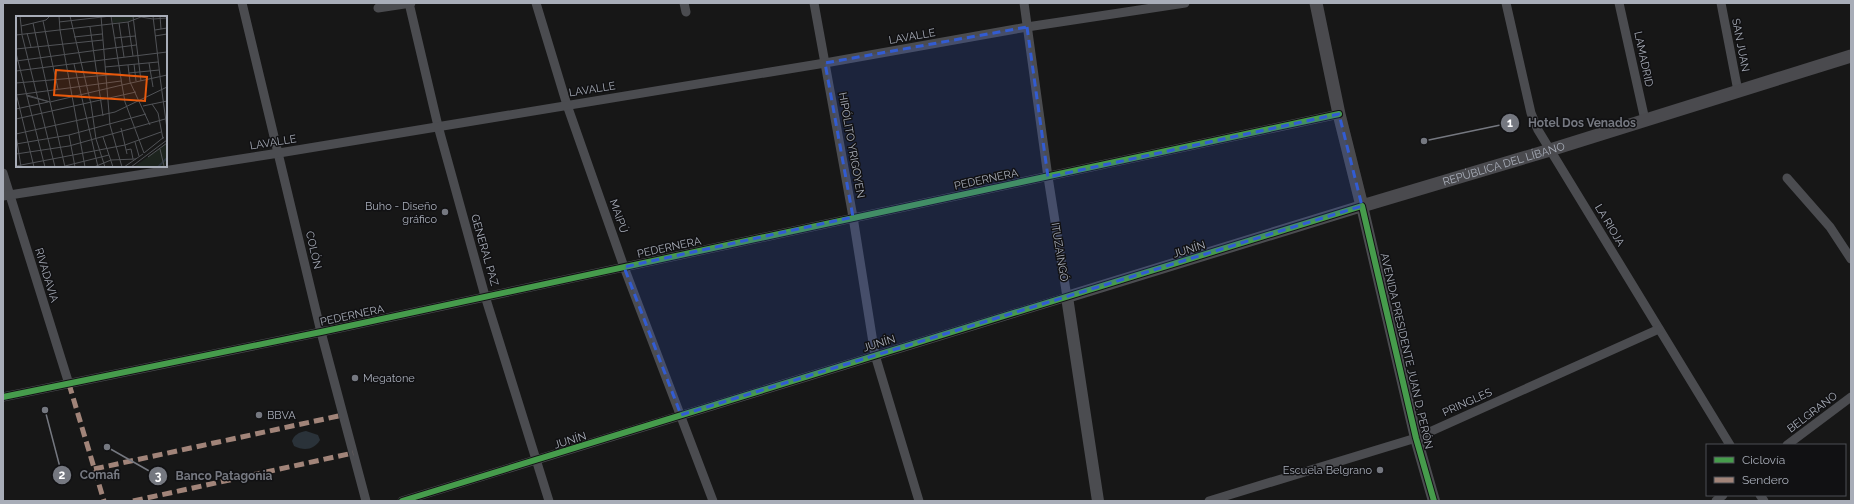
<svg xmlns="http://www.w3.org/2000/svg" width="1854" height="504" viewBox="0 0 1854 504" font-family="Raleway,sans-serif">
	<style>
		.water { fill: #2a3239 }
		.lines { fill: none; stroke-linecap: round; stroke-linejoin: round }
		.minor { stroke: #4b4c50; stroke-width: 9 }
		.tertiary { stroke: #4b4c50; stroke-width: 12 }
		.secondary { stroke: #4a4a4e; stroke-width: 13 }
		.quiet { stroke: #a18479; stroke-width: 5; stroke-dasharray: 10 5; stroke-linecap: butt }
		.cycleway-casing { stroke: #111113; stroke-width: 8 }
		.cycleway { stroke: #469c4c; stroke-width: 6 }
		.marked { fill: #325cd3; fill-opacity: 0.2; stroke: #325cd3; stroke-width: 3; stroke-dasharray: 8 5; stroke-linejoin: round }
		.poi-dot { fill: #757880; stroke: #111113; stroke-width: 1.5 }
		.labels { text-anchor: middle; stroke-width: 3; stroke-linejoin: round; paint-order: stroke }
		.street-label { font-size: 11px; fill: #a8adb8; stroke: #111113 }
		.poi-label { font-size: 11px; fill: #a8adb8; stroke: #111113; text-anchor: end }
		.inset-river { fill: none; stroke: #2a3239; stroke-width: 2 }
		.inset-road { fill: none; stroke: #515357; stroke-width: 1 }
		.view { fill: #e8590c; fill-opacity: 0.15; stroke: #e8590c; stroke-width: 2 }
		.inset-edge { fill: none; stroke: #a8adb8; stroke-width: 2 }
		.leader { fill: none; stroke: #757880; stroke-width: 1.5 }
		.callout-dot { fill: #757880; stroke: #111113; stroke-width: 1.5 }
		.mark-label { font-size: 12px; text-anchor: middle; font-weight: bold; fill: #fff }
		.callout-label { font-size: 12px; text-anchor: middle; font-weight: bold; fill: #757880; stroke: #111113; stroke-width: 3; stroke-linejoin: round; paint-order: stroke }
	</style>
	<rect width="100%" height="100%" fill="#171717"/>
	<path class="water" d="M306,431l12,4 2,5c-6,10 -16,11 -26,6l-2,-5c2,-6 7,-9 14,-10z"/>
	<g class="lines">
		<g class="minor">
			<path d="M242,3l79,329 45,169"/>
			<path d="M409,3l29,123 47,170 64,205"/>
			<path d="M536,3l31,102 57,162 89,234"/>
			<path d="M684,3l2,9"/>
			<path d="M814,3l39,214 22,138 44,146"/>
			<path d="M1506,3l25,110 7,17 192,315"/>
			<path d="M1619,3l26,117"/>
			<path d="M1721,3l17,88"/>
			<path d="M378,8l33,-5"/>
			<path d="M3,173l66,211"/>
			<path d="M1787,178l43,49 21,32"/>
			<path d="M3,196l276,-43 546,-90 202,-36 158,-24"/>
			<path d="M3,397l318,-65 1018,-218"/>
			<path d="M1787,445l64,-48"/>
			<path d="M1760,495l4,6"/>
			<path d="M402,501l665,-204 -19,-120 -24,-174"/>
			<path d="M1209,501l207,-63 243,-109"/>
			<path d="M1716,501l7,-6"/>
		</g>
		<path class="tertiary" d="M1098,501l-31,-204 295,-91 54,232 18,63"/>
		<path class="secondary" id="s1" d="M1316,3l23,111 23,92 188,-56 301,-94"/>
		<g class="quiet">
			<path d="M69,384l35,117"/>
			<path d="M94,469l249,-54"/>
			<path d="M133,501l220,-48"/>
		</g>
		<defs>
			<g id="cycleway">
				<path d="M3,397l318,-65 1018,-218"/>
				<path d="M402,501l960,-295 54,232 18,63"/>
			</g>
		</defs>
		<use href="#cycleway" class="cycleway-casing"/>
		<use href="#cycleway" class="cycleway"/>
	</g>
	<path class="marked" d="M1027,27l21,150 291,-63 23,92 -681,209 -57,-148 229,-50 -28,-154z"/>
	<g class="poi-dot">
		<circle cx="445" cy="212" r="4"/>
		<circle cx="355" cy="378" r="4"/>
		<circle cx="259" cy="415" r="4"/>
		<circle cx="1380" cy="470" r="4"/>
	</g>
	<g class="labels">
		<g class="street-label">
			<text transform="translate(912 36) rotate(-10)" y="4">LAVALLE</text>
			<text transform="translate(1741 45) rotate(79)" y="4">SAN JUAN</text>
			<text transform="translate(1644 59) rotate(78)" y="4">LAMADRID</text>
			<text transform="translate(592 89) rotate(-9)" y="4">LAVALLE</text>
			<text transform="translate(273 142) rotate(-9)" y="4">LAVALLE</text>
			<text transform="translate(852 145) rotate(80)" y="4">HIPÓLITO YRIGOYEN</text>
			<text dy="4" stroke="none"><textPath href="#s1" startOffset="356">REPÚBLICA DEL LÍBANO</textPath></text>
			<text transform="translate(986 179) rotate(-12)" y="4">PEDERNERA</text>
			<text transform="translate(619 216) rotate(71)" y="4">MAIPÚ</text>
			<text transform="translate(1610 225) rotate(59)" y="4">LA RIOJA</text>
			<text transform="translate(669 247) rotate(-12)" y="4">PEDERNERA</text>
			<text transform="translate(1189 249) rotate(-17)" y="4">JUNÍN</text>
			<text transform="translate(314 250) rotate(77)" y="4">COLÓN</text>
			<text transform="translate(485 250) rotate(74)" y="4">GENERAL PAZ</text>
			<text transform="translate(1060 252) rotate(81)" y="4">ITUZAINGÓ</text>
			<text transform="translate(47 275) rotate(73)" y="4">RIVADAVIA</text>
			<text transform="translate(352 315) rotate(-12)" y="4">PEDERNERA</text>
			<text transform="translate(879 343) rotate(-17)" y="4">JUNÍN</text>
			<text transform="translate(1407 351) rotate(77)" y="4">AVENIDA PRESIDENTE JUAN D. PERÓN</text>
			<text transform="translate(1467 402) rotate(-24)" y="4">PRINGLES</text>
			<text transform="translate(1812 412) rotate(-37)" y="4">BELGRANO</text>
			<text transform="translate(570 440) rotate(-17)" y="4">JUNÍN</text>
		</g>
		<g class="poi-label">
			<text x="437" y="210">Buho - Diseño<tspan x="437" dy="13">gráfico</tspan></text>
			<text x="363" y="382" text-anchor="start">Megatone</text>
			<text x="267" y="419" text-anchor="start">BBVA</text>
			<text x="1372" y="474">Escuela Belgrano</text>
		</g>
	</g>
	<g transform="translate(16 16)">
		<rect width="151" height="151" fill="#171717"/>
		<path d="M96,0h27l-9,5 -17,2zM151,127v20l-4,4h-29z" fill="#1d241e"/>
		<path class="inset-river" d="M142,151l9,-9"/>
		<path class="inset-road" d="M4,0l2,18M43,0l1,14M54,0l21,88 5,35 9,28M85,0l9,109 12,42M95,0l11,69 45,-10M117,0l8,65M137,0l7,60M144,0l1,13M27,5l15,68M43,6l52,-6M112,6l5,34M17,7l17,78M103,7l5,34M5,10l25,-6 4,-4M74,11l13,89M44,14l25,137M139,14l12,-2M11,17l4,14M0,19l112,-13 13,-5 12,2 14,-1M6,19l33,132M139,20l12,-2M58,21l28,-3M99,22l20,-2M0,33l87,-9M0,37l29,114M102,42l49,-6M0,45l120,-16M133,47l4,24M58,48l24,103M118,48l2,17M112,49l2,17 20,43M89,51l53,-5M0,55l102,-13M113,57l30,-3M144,61l7,52M0,67l104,-9M0,77l18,74M0,79l105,-14M11,79l23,7 -23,-6M34,86l72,-17 3,17 19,51M34,86l15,65M136,88l6,9 5,26M127,90l24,-5M0,93l32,-7M0,103l120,-27M105,112l6,26M0,118l99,-22 52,-25M0,119l5,32M53,119l6,32M87,121l10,30M119,126l4,14M0,128l53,-9 77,-21M144,133l4,17M110,134l5,-1 2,10M128,137l20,-16M0,138l53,-8 96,-27M132,141l19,-14M0,150l109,-21 36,-13M49,150l44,-11M78,151l17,-7 25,-1M108,151l19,-13M115,151l36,-27"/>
		<path class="view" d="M40,54l91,7 -2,24 -91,-6z"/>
		<rect width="151" height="151" class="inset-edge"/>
	</g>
	<path class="leader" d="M1424 141L1510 123M45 410L62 475M107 447L158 476"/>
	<g class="callout-dot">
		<circle cx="1424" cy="141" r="4"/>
		<circle cx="45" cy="410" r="4"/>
		<circle cx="107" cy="447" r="4"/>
		<circle cx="1510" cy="123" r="10"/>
		<circle cx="62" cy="475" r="10"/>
		<circle cx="158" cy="476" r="10"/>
	</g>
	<g class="mark-label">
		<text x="1510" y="127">1</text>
		<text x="62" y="479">2</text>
		<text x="158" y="480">3</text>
	</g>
	<g class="callout-label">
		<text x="1582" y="127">Hotel Dos Venados</text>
		<text x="100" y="479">Comafi</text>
		<text x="224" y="480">Banco Patagonia</text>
	</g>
	<rect width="1854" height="504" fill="none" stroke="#a8adb8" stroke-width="8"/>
	<rect x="1706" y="444" width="140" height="52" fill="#111113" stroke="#4d4f55"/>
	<rect x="1714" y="457" width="20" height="6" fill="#469c4c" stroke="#4d4f55"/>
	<text x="1742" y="464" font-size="12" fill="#a8adb8">Ciclovía</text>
	<rect x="1714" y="477" width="20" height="6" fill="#a18479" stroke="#4d4f55"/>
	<text x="1742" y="484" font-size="12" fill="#a8adb8">Sendero</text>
</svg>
